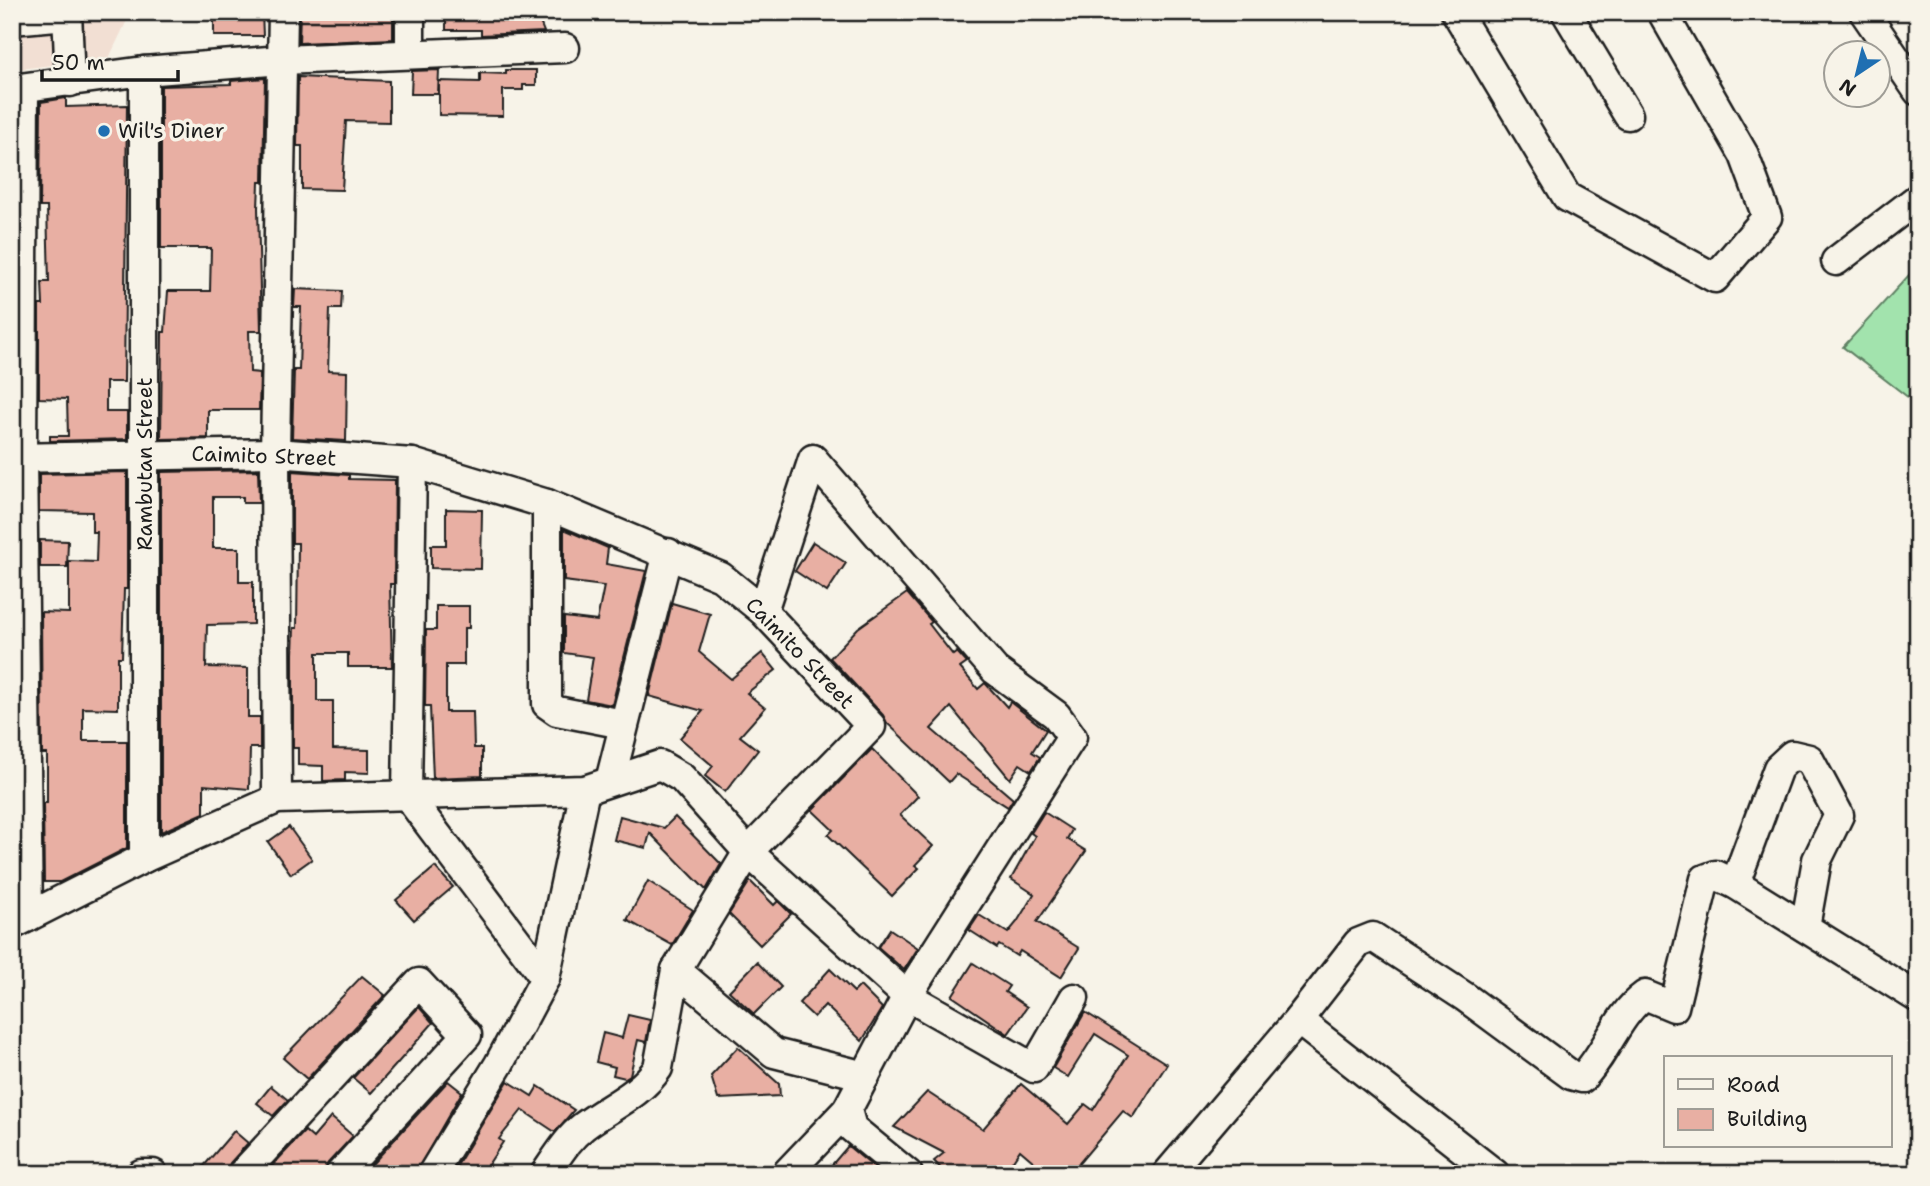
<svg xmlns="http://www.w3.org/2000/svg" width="1930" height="1186" viewBox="0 0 1930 1186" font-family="'Shantell Sans',sans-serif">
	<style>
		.built { fill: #f2dfd3 }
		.green { fill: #a2e3ad; stroke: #5f8064; stroke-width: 2 }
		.building { fill: #e8afa3; stroke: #1c1c1c; stroke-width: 2 }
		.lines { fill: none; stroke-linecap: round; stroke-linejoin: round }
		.minor-casing { stroke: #1c1c1c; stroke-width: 33 }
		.minor { stroke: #f7f3e8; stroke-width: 28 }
		.poi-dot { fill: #1f6fb2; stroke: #f7f3e8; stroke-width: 2.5 }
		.labels { text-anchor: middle; stroke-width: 7; stroke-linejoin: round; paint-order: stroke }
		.poi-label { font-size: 21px; fill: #1c1c1c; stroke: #f7f3e8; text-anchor: start }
		.street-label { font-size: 21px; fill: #1c1c1c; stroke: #f7f3e8 }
	</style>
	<rect width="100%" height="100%" fill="#f7f3e8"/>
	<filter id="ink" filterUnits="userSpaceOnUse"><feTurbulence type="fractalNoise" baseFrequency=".0143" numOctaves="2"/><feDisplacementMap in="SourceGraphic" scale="14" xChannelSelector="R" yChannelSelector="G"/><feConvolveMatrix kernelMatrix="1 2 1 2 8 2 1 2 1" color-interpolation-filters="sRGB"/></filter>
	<g filter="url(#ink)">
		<path class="built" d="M12,12h119l-22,46 -97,12z"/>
		<path class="green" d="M1910,274h8v131l-75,-58z"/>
		<g class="building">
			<path d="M214,12h48l1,24h-49z"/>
			<path d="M300,12h93v27l-94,4z"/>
			<path d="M446,12h90l8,20 -63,3v-5h-35z"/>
			<path d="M439,70l-1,24h-27l1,-23z"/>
			<path d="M506,70h30v15h-13v5h-20v26l-64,-1v-34l41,1v-9l26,1z"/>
			<path d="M298,77l91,4v41l-43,-1 -4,69 -40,-1v-43h-5z"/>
			<path d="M265,78l-2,104h-4l-1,26 3,123h-12l1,41 10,1 -1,37h-51v28l-47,1 1,-107h3l3,-41h42l1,-43h-50v-162l70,-2v-3z"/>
			<path d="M66,98v9l61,-2 -3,277h-18v30h21v27l-77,2v-5h18l-1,-37 -28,-1v-93h4l-1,-23h7l-2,-75h-7l1,-105z"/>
			<path d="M295,289l47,2 -1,18h-11l-2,62 19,1 -1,69 -54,-3 2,-68h5l2,-63h-7z"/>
			<path d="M258,470l1,33h-16v-6h-30v51h26v34h14v42l-46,1 -1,42 42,1v49h12v31h-10l-1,41 -45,-4v28l-43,19v-360z"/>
			<path d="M292,471l57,4v4l46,1 -1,104h-4l2,83h-44v-14h-31v48h16v48l36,1v23l-24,-1v8l-22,1v-15l-25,-1v-17h-5v-94l1,-26h3l1,-85h-6z"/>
			<path d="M127,472v117h-3l-2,68h-4v52l-35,-1v33h44v107l-67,34h-16l-1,-79h4v-49h-5l-1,-142 28,1v-52l27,1 1,-30h-5v-20l-53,-1v-37z"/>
			<path d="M446,509l36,1 -1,59 -50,-1v-23h15z"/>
			<path d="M564,529l44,19 -2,16 40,7 -34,134 -26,-5 7,-43 -29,-4v-36l33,4 7,-35 -40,-5z"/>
			<path d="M40,540l28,1 -1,26h-27z"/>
			<path d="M813,542l33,21 -19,29 -32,-21z"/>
			<path d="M907,593l25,29 -3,2 24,31 4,-3 10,11 -7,5 18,21 7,-6 22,24 3,-5 36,28 -14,22 8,5 -9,14 -11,-7 -10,15 -59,-72 -20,22 82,70 -5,8 -52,-33 -7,8 -62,-59 -4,-8 -53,-57 28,-30z"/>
			<path d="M672,603l38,11 -11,38 32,27 31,-26 14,17 -29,23 18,15 -25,28 18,14 -33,42 -20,-16 8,-10 -33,-28 23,-27 -54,-15z"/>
			<path d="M436,606h33v22h-5v37h-18v47h27l1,36h8v28l-49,2 -3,-72h-5l1,-76h10z"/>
			<path d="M872,749l46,47 -18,19 33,31 -18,19 4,3 -27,28 -64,-61 5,-5 -21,-20z"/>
			<path d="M1044,812l28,18 -5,9 19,12 -49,71 42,26 -18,29 -41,-26 -3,5 -18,-11 -2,3 -28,-18 10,-15 29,18 9,-11 17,-28 -23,-15 24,-43 -4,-3z"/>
			<path d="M620,816l44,12 11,-11 46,47 -15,26 -56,-57 -4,15 -32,-8z"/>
			<path d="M289,827l23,32 -21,15 -23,-32z"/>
			<path d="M435,867l18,20 -39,33 -18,-20z"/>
			<path d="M648,881l45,29 -21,35 -45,-25z"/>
			<path d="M750,881l24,24 4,-4 13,13 -31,31 -31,-31z"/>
			<path d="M890,929l28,19 -14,22 -26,-23z"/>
			<path d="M757,962l24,25 -27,27 -25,-23z"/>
			<path d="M973,963l36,23 -4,6 22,15 -19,27 -56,-38z"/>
			<path d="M830,969l24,23 6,-6 22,22 -20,33 -37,-36 -11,12 -15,-14z"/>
			<path d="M362,976l23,19 -78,84 -24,-21z"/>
			<path d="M419,1007l14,16 -62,70 -18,-15z"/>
			<path d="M1085,1012l82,52 -34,54 -10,-7 -53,63h-22l-28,-24 -16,24h-58l-12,-13 10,-8 -50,-26 33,-35 56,37 38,-45 47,40 17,-20 8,6 35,-55 -33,-21 -27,43 -15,-9z"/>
			<path d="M628,1015l22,5 -4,22 -8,-2 -8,35 -5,3 -12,-3 2,-8 -19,-5 7,-29 19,5z"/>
			<path d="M738,1047l41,37 1,12 -62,3 -7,-23z"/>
			<path d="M448,1081l14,11 -47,82h-52z"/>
			<path d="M508,1081l24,15 6,-10 36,24 -19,22 -33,-22 -23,29 4,3 -21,32h-30z"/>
			<path d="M271,1086l17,14 -15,16 -16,-13z"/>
			<path d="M331,1117l22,19 -25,27 -4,11h-45l-8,-7 34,-36 8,7z"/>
			<path d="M234,1131l14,12 -18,20 -4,11h-29z"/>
			<path d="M848,1146l34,28h-58z"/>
		</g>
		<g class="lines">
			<defs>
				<g id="minor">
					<path d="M67,12l3,70"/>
					<path d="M1456,12l111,185 148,81 52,-61 -23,-62 -82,-143"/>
					<path d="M1566,12l62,103"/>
					<path d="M1864,12l54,79"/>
					<path d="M12,20l55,-5"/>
					<path d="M410,54v-42"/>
					<path d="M144,71v787"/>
					<path d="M24,88l-2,370 6,459"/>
					<path d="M12,89l132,-18 138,-11 283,-12"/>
					<path d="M1836,261l82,-63"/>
					<path d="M12,458l263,-5 137,10 135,41 174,73 42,34 108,115 -123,126 -72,118 -18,98c-18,27 -49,39 -74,58 -17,13 -27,31 -39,48"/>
					<path d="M412,463l-5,332 138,183"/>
					<path d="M547,504v200l10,7 66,13"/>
					<path d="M763,611l50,-152 182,211 61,45 16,22 -165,259 -60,114 5,18 56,46"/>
					<path d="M610,781l58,-228"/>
					<path d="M277,799l-2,-346 8,-441"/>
					<path d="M1735,884l43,-116 14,-13 17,4 30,56 -22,45 -12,67"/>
					<path d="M12,925l132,-67 133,-59 308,-9 75,-25 22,13 66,74 159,144 127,72 40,-70"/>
					<path d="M676,970l98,83 91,23"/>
					<path d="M1298,1020l197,154"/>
					<path d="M141,1174h12"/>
					<path d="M242,1174l177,-191 48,52 -127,139"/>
					<path d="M432,1174l67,-110 46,-86 40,-188"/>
					<path d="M786,1174l61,-64"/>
					<path d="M1167,1174l131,-154 60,-77 15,-6 92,60 106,78 11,3c25,-25 34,-62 63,-83l29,12 31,-128 11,-4 19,9 183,114"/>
				</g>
			</defs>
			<use href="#minor" class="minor-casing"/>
			<use href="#minor" class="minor"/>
		</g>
	</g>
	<circle class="poi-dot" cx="104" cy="131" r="7"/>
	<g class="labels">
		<g class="poi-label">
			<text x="118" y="138">Wil's Diner</text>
		</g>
		<g class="street-label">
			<text transform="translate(264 456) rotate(2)" y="7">Caimito Street</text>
			<text transform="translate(145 464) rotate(-90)" y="7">Rambutan Street</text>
			<text transform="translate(800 653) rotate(46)" y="7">Caimito Street</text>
		</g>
	</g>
	<rect width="1930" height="1186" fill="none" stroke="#f7f3e8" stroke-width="42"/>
	<rect x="21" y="21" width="1888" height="1144" fill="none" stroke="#1c1c1c" stroke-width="2.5" filter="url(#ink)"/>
	<rect x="1664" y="1056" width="228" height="91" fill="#f7f3e8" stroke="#9f9d96" stroke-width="2"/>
	<rect x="1678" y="1079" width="35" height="10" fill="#f7f3e8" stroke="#9f9d96" stroke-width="2"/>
	<text x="1727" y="1092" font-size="21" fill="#1c1c1c">Road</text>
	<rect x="1678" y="1109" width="35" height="21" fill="#e8afa3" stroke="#9f9d96" stroke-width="2"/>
	<text x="1727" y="1126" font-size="21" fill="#1c1c1c">Building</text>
	<g transform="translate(1857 74) rotate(215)"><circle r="33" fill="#f7f3e8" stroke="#9f9d96" stroke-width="2"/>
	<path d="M0-5L12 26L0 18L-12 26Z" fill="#1f6fb2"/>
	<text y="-10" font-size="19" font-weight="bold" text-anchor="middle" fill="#1c1c1c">N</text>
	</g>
	<path d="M42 70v10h136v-10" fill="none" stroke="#1c1c1c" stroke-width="3.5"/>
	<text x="52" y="70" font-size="21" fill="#1c1c1c" stroke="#f7f3e8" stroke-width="5" paint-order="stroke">50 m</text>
</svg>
